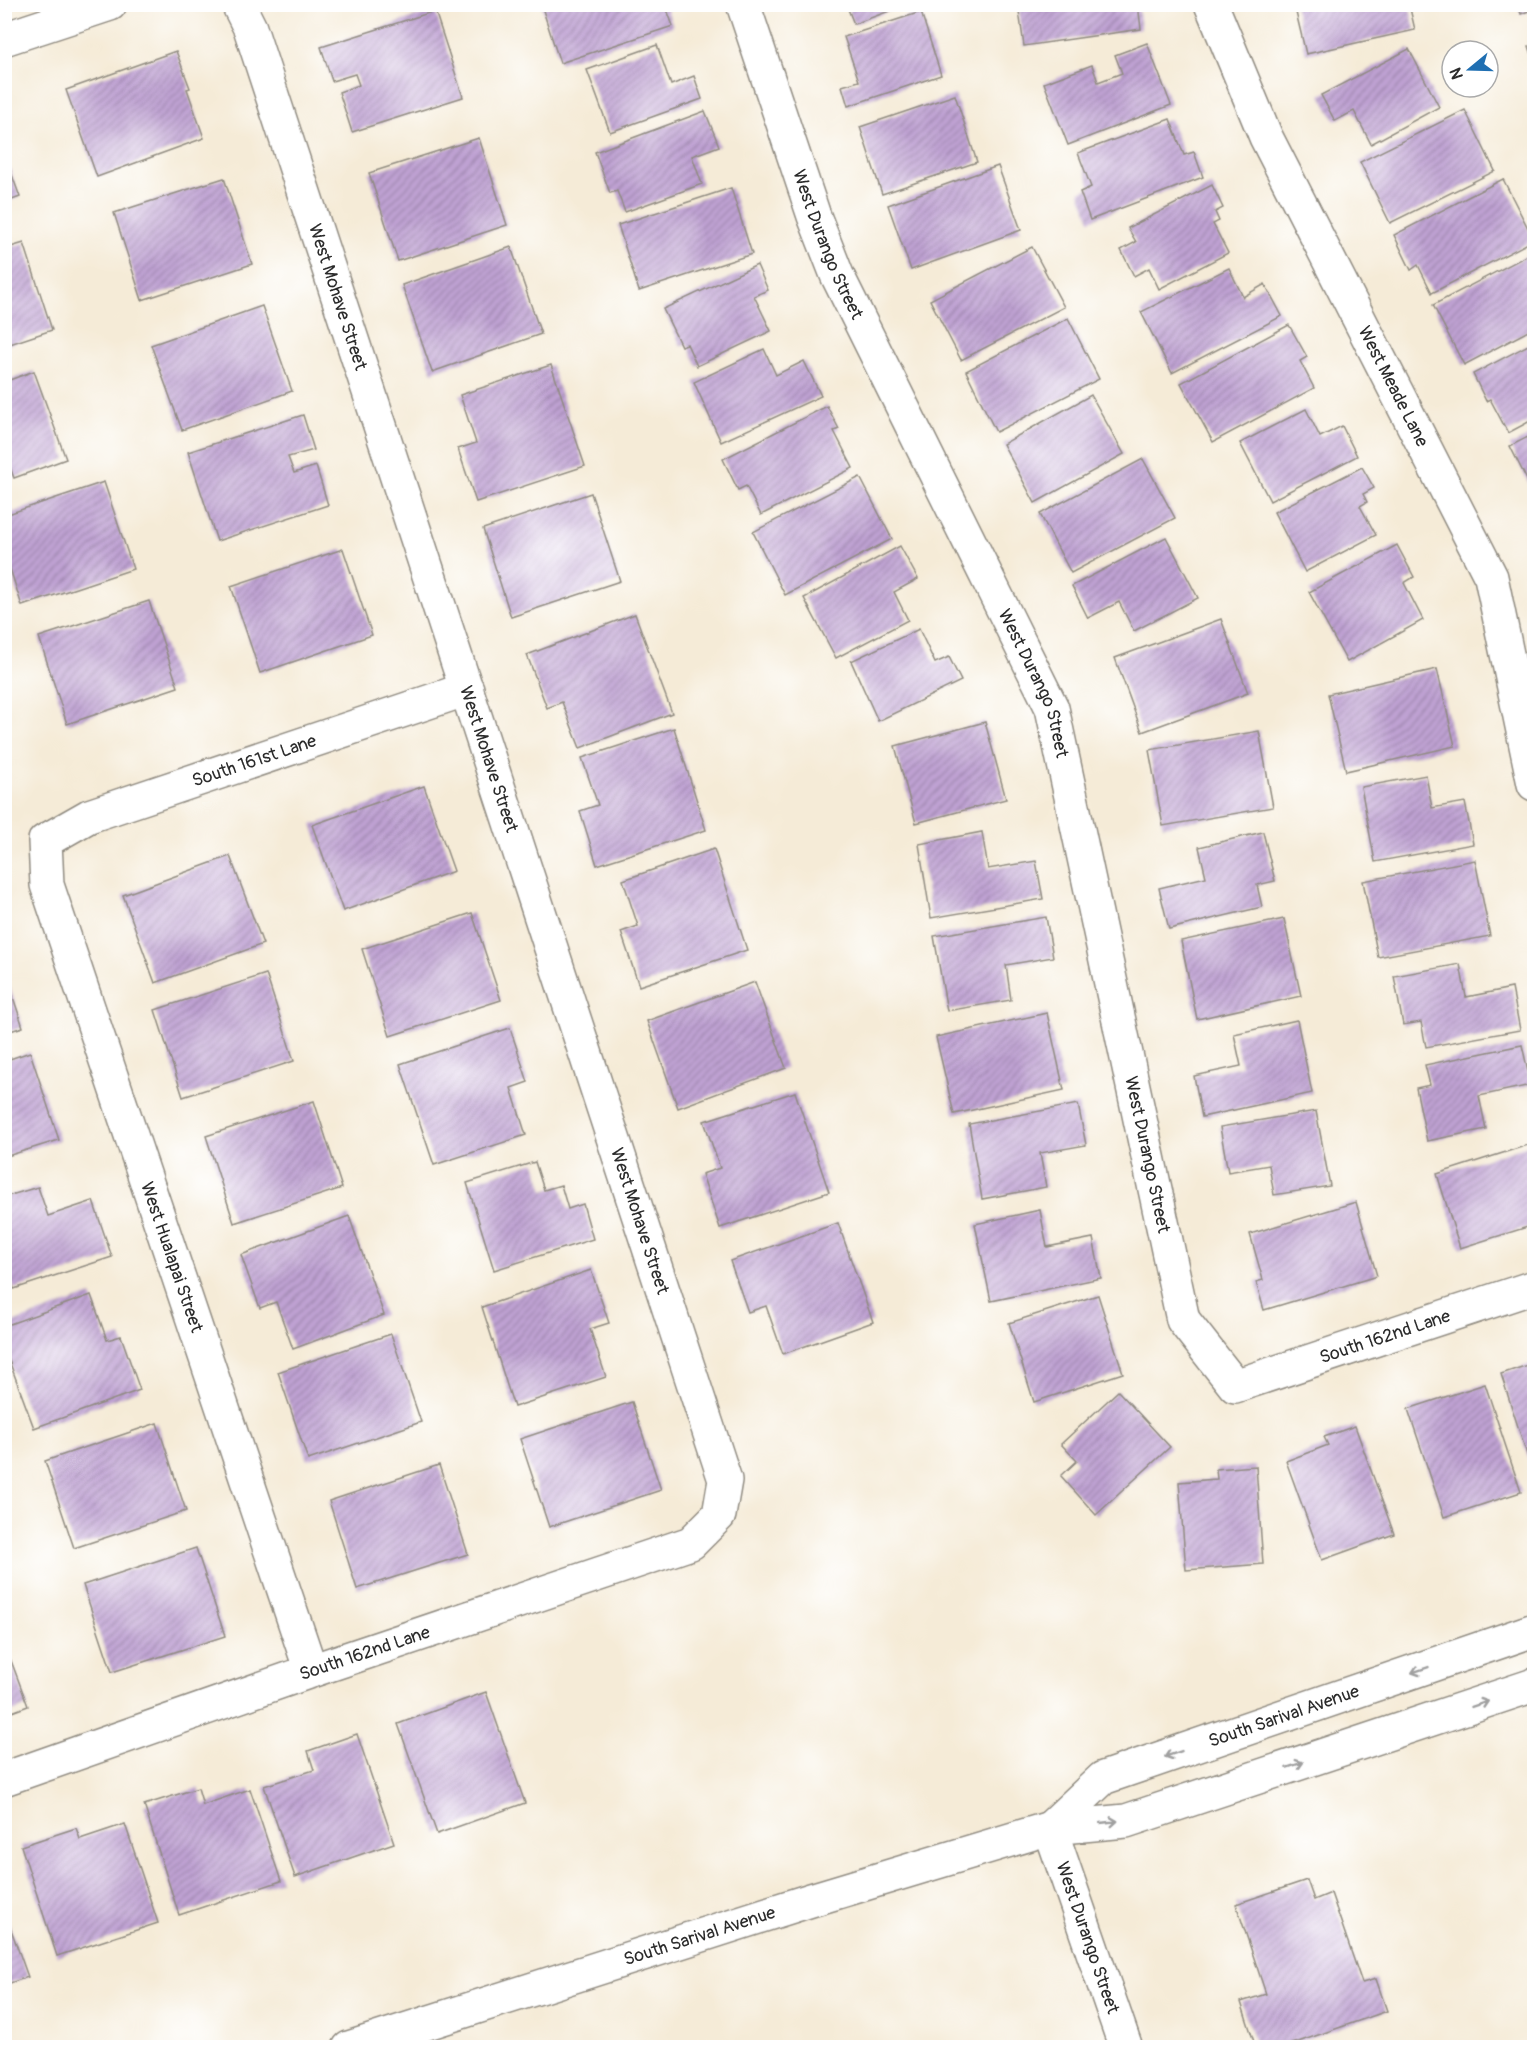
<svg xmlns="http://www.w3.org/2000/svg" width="1539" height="2052" viewBox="0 0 1539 2052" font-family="Pangolin,sans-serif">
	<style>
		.building { fill: url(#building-hatch) }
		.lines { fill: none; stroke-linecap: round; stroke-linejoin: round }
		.street-casing { stroke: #908b81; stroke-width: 36 }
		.secondary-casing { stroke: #908b81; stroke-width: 36 }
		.street { stroke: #fff; stroke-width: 33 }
		.secondary { stroke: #fff; stroke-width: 33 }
		.oneway { stroke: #a0a0a0 }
		.labels { text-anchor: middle; stroke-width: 4.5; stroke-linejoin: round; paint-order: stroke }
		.street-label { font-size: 18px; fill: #2b2b2b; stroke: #fff }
	</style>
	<defs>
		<pattern id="building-hatch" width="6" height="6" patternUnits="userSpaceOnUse" patternTransform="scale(1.5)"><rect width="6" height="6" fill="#bfa2d3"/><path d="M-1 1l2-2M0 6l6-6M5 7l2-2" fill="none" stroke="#9b84ab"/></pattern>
	</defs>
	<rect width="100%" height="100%" fill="#fff"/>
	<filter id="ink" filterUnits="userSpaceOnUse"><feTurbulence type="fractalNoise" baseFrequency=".0167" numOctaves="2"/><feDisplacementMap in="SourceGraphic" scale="12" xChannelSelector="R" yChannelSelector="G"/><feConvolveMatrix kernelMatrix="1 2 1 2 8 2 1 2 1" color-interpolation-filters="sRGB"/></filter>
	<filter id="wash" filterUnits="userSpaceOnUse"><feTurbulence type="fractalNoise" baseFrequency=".008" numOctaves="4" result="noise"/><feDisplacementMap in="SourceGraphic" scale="24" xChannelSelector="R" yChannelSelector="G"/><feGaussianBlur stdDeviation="1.35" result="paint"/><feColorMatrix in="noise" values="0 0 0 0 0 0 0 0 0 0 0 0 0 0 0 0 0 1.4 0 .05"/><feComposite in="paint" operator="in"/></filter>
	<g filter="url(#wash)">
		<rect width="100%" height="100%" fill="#f5ebd7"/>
		<g id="blocks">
			<g class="building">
				<path d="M541,4h124l8,22 -113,37z"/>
				<path d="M846,4h60v1l-52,19z"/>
				<path d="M1018,4h120l3,25 -117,17z"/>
				<path d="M1294,4h115l6,26 -109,24z"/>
				<path d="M1518,4h16v5l-13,5z"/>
				<path d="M435,11l28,86 -111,35 -13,-40 20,-7 -4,-11 -23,7 -11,-34z"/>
				<path d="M921,12l20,63 -93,31 -6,-20 17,-5 -15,-44z"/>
				<path d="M1147,43l24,62 -103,40 -24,-62 48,-18 6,17 24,-9 -7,-18z"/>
				<path d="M1534,44v17l-5,-15z"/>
				<path d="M657,45l14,40 23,-9 8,23 -92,33 -23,-62z"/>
				<path d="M1409,49l30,58 -68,37 -17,-33 -19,10 -14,-26z"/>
				<path d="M176,51l14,37 -3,1 17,49 -107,39 -31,-87z"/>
				<path d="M955,95l22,67 -95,32 -22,-67z"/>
				<path d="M1465,110l30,61 -105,52 -30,-61z"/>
				<path d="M705,111l14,35 -27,10 10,28 -77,28 -8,-21 -7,2 -15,-41z"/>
				<path d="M1170,119l14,36 10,-3 9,25 -113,43 -10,-28 11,-5 -13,-34z"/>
				<path d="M479,138l28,87 -109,36 -29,-88z"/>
				<path d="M4,153l16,44 -16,6z"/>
				<path d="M998,166l23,64 -110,40 -23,-65z"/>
				<path d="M224,178l28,86 -110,36 -28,-87z"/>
				<path d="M1503,179l31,61 -102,53 -14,-28 -7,5 -17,-35z"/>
				<path d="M1212,185l11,23 -8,4 4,9 -6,3 15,29 -69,36 -10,-21 -15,8 -13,-26 15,-8 -8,-14z"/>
				<path d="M731,188l21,66 -113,37 -21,-66z"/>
				<path d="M24,243l28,87 -48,16v-97z"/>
				<path d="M511,247l30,87 -109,38 -30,-87z"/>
				<path d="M1032,247l32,60 -103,53 -31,-60z"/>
				<path d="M1534,252v76l-70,37 -31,-60z"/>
				<path d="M757,265l11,25 -14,6 17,35 -74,35 -10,-22 -6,2 -18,-37z"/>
				<path d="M1229,268l14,29 22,-13 17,32 -110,57 -31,-61z"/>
				<path d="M262,306l30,85 -110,39 -31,-85z"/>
				<path d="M1068,318l31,61 -103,53 -30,-61z"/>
				<path d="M1289,325l18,32 -7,4 14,27 -101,54 -32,-59z"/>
				<path d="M1534,342v77l-26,14 -18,-34 -4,2 -13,-27z"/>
				<path d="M764,349l12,26 28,-14 17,35 -100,46 -27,-60z"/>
				<path d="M551,365l34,101 -109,36 -18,-53 18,-6 -16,-48z"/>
				<path d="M34,371l32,88 -52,19 -10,-27v-69z"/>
				<path d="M1091,395l33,59 -89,49 -32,-59z"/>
				<path d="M827,406l12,23 -5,2 19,37 -92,47 -15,-29 -8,4 -15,-31z"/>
				<path d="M1306,409l14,28 22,-11 15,30 -87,45 -30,-58z"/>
				<path d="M303,415l11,35 -26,7 6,16 22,-7 12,39 -111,36 -29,-89z"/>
				<path d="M1534,434v55l-2,1 -22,-44z"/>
				<path d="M1143,459l32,59 -104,55 -31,-59z"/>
				<path d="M1362,467l12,21 -11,6 4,8 -7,4 16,29 -71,37 -31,-60z"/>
				<path d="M860,477l32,62 -107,56 -32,-63z"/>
				<path d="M104,482l29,87 -111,37 -17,-53v-38z"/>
				<path d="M591,493l29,88 -109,36 -28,-88z"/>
				<path d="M1166,537l32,61 -64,33 -15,-29 -31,16 -16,-32z"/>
				<path d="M1397,545l17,32 -10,6 19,37 -76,42 -38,-70z"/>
				<path d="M900,546l18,33 -24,13 14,28 -72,38 -32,-60z"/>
				<path d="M343,549l29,86 -112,38 -29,-87z"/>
				<path d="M149,601l29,86 -111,37 -28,-87z"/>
				<path d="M635,614l37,99 -92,35 -18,-46 -15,6 -20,-53z"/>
				<path d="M1221,619l27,74 -106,39 -27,-74z"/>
				<path d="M919,629l16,34 14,-6 12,24 -83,40 -27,-60z"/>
				<path d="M1437,669l18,77 -109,25 -18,-77z"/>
				<path d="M985,722l21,77 -90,24 -21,-77z"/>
				<path d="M674,728l32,102 -109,35 -17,-54 18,-6 -16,-47z"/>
				<path d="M1259,731l14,76 -110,19 -14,-76z"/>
				<path d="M1426,775l6,33 33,-6 8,42 -98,18 -14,-75z"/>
				<path d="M424,786l30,85 -111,40 -31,-86z"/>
				<path d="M982,832l6,37 48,-8 7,38 -112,19 -12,-74z"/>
				<path d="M1263,832l12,49 -18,4 5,22 -93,22 -10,-41 47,-11 -7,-30z"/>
				<path d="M714,849l33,101 -108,36 -18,-54 17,-6 -15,-46z"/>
				<path d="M230,856l33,88 -108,39 -32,-88z"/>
				<path d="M1475,860l15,76 -112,21 -15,-76z"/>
				<path d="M472,913l29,87 -111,36 -28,-87z"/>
				<path d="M1046,917l7,40 -47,8 5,35 -64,11 -13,-75z"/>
				<path d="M1284,919l17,77 -104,23 -16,-78z"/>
				<path d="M1460,964l6,33 46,-9 8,42 -94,17 -5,-25 -18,3 -9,-49z"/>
				<path d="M4,970l19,57 -19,6z"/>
				<path d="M266,974l28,87 -111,36 -28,-87z"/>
				<path d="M755,982l31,86 -108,40 -31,-87z"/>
				<path d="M1047,1013l17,77 -110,24 -18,-77z"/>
				<path d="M1297,1020l15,73 -110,24 -8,-41 47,-10 -7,-32z"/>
				<path d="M510,1028l18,54 -17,6 15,47 -92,30 -34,-101z"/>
				<path d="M1522,1045l9,40 -52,11 7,33 -59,12 -11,-53 14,-3 -5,-20z"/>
				<path d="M30,1052l29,88 -55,17v-96z"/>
				<path d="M795,1092l34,100 -109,36 -18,-54 18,-6 -16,-47z"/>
				<path d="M314,1101l28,87 -108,35 -28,-87z"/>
				<path d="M1078,1104l8,41 -46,8 6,34 -64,12 -13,-75z"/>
				<path d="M1316,1111l14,75 -56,9 -5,-30 -41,7 -8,-45z"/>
				<path d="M1531,1144l3,12v25l-4,1 4,15v28l-74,23 -23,-74z"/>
				<path d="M535,1162l9,28 17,-5 7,24 15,-5 10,35 -99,31 -27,-87z"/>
				<path d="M38,1187l10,29 45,-15 19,56 -98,32 -10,-30v-62z"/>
				<path d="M1356,1202l21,74 -113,34 -8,-28 7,-2 -13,-46z"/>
				<path d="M1040,1210l7,37 46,-9 8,40 -110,23 -16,-77z"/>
				<path d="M349,1216l35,99 -91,34 -17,-47 -16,6 -19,-53z"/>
				<path d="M838,1223l35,99 -90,32 -17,-48 -18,6 -18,-51z"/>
				<path d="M591,1270l18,53 -19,6 16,48 -92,30 -32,-100z"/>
				<path d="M91,1295l16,45 14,-4 19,54 -106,38 -30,-81v-21z"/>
				<path d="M1098,1295l25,78 -89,29 -25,-79z"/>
				<path d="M391,1334l30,88 -113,38 -30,-88z"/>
				<path d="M1534,1363v106l-2,1 -31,-96z"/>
				<path d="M1485,1384l36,108 -77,25 -36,-108z"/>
				<path d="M1118,1391l52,56 -74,68 -35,-39 16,-15 -16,-17z"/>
				<path d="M632,1402l29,88 -112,37 -29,-88z"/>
				<path d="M157,1423l29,88 -112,37 -29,-87z"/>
				<path d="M1355,1426l39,108 -72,26 -36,-99 42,-16 -4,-8z"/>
				<path d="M439,1465l29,89 -111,35 -28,-88z"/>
				<path d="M1256,1466l7,98 -77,6 -7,-88 38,-3 -1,-10z"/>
				<path d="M196,1548l29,88 -113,36 -29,-87z"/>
				<path d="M4,1642l24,64 -24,9z"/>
				<path d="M486,1692l39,111 -88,31 -39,-110z"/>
				<path d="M357,1734l37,109 -99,34 -31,-91 50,-16 -6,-19z"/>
				<path d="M198,1788l5,17 47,-16 31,92 -102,34 -35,-110z"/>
				<path d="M125,1824l33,99 -101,33 -36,-110 55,-18 4,11z"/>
				<path d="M1307,1880l7,20 17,-7 31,90 14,-4 11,32 -106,37h-25l-15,-46 25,-8 -30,-90z"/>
				<path d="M4,1910l24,67 -24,8z"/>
			</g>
		</g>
	</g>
	<g filter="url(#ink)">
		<use href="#blocks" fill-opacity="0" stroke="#908b81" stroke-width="1.5"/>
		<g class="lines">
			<defs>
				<g id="street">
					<path id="s1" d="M743,4l71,212 23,59 215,433 131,612 52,66 299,-99"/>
					<path id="s2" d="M1211,4l55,133 225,440 43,207"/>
					<path d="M4,39l106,-35"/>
					<path id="s3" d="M311,1671l-264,-786 -2,-44 44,-25 378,-127"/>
					<path id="s4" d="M4,1779l307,-108 380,-128 28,-28 6,-35 -475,-1452 -12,-24"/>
					<path id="s5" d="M1050,1828l76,220"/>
				</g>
				<g id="secondary">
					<path id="s6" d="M1050,1828l53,-50 431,-148"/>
					<path id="s7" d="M349,2048l462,-148 239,-72 76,-7 408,-136"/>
				</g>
			</defs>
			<use href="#street" class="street-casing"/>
			<use href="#secondary" class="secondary-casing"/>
			<use href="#street" class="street"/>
			<use href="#secondary" class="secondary"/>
		</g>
		<defs><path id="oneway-shaft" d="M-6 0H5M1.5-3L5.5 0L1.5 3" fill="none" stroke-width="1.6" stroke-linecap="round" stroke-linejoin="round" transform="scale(1.5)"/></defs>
		<g class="oneway">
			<use href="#oneway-shaft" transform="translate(1420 1670) rotate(161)"/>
			<use href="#oneway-shaft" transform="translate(1480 1704) rotate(-19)"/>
			<use href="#oneway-shaft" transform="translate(1173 1754) rotate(161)"/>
			<use href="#oneway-shaft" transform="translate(1295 1765) rotate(-18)"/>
			<use href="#oneway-shaft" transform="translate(1109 1822) rotate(-6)"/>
		</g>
	</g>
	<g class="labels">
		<g class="street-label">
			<text dy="6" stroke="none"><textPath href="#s1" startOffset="255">West Durango Street</textPath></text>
			<text transform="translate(338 297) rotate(72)" y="6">West Mohave Street</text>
			<text dy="6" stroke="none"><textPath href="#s2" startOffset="424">West Meade Lane</textPath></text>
			<text dy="6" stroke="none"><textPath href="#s1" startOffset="741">West Durango Street</textPath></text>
			<text transform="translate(489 759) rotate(72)" y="6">West Mohave Street</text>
			<text dy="6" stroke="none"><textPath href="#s3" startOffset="1098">South 161st Lane</textPath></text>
			<text dy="6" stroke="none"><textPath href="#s1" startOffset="1227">West Durango Street</textPath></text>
			<text transform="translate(640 1221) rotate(72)" y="6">West Mohave Street</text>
			<text transform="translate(172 1257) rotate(71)" y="6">West Hualapai Street</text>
			<text dy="6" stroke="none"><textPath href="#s1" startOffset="1638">South 162nd Lane</textPath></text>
			<text dy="6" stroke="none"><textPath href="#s4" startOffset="382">South 162nd Lane</textPath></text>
			<text dy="6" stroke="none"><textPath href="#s6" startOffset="264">South Sarival Avenue</textPath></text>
			<text dy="6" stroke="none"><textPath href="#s7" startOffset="368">South Sarival Avenue</textPath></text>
			<text dy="6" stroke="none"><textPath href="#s5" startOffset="116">West Durango Street</textPath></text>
		</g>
	</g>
	<rect width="1539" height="2052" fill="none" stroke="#fff" stroke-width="24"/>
	<g transform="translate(1470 69) rotate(251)"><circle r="28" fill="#ffffff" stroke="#aaaaaa" stroke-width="1.5"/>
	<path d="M0-4.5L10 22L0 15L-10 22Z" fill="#1f6fb2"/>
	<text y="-9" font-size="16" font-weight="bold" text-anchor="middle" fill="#2b2b2b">N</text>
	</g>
</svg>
